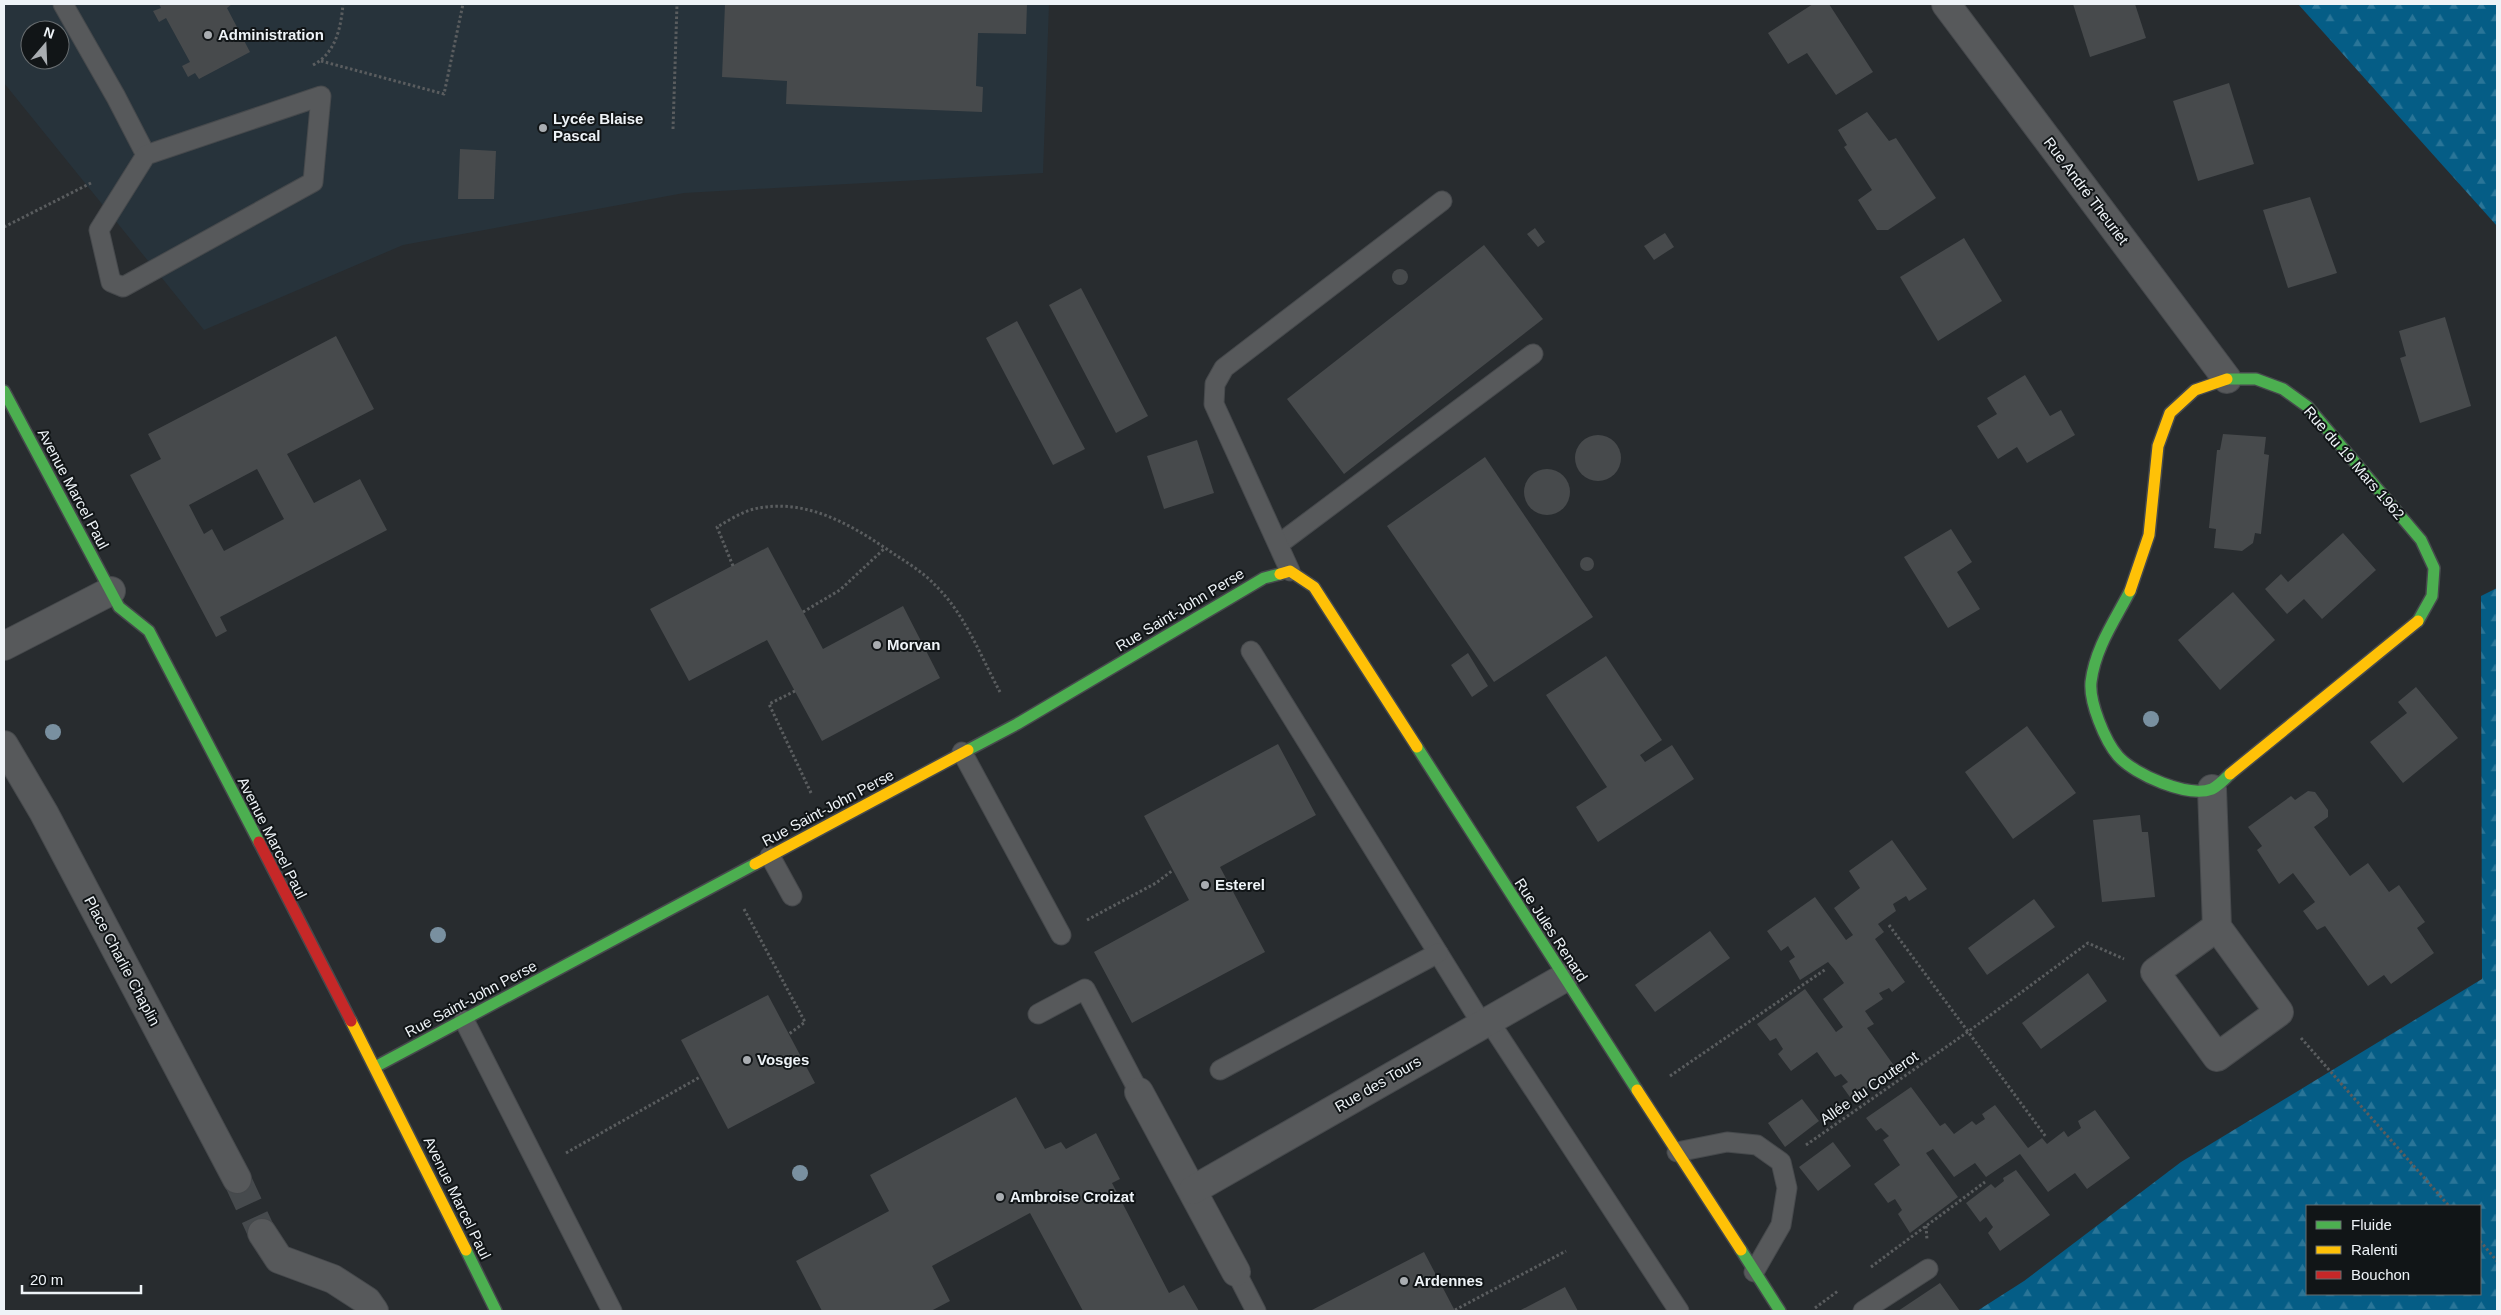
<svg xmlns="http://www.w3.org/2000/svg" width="2501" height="1315" viewBox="0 0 2501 1315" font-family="Arial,sans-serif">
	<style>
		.built { fill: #27333b; fill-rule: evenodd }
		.forest { fill: url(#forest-firs); fill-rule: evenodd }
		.building { fill: #474a4c; fill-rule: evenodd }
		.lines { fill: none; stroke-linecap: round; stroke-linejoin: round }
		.street-tunnel { stroke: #464a4d; stroke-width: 28; stroke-dasharray: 28 14; stroke-linecap: butt }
		.lane-casing { stroke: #46494c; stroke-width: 21 }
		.street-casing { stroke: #46494c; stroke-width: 30 }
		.fast-casing { stroke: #46494c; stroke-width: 14 }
		.slow-casing { stroke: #46494c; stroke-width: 14 }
		.jam-casing { stroke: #46494c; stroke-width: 14 }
		.path { stroke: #5a5d5f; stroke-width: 3; stroke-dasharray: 2.5 2.5; stroke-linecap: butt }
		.lane { stroke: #57595b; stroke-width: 19 }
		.street { stroke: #57595b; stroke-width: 28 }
		.fast { stroke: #4caf50; stroke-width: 11 }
		.slow { stroke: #ffc107; stroke-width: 11 }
		.jam { stroke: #c62828; stroke-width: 11 }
		.tree { fill: #7990a0 }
		.poi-dot { fill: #a9adb1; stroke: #111517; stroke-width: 2 }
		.labels { text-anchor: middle; stroke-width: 4; stroke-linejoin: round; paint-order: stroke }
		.poi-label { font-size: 15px; font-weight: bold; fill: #eef3f7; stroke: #111517; text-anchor: start }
		.street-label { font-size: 15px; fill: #eef3f7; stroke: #111517 }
	</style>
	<defs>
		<pattern id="forest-firs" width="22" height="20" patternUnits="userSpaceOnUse" patternTransform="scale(1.25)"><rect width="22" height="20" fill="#055d86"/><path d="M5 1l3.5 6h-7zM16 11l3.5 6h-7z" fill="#2a7598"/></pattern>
	</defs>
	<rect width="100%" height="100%" fill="#282c2f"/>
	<path class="built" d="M4,4h1045l-6,169 -359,20 -281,52 -199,85 -200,-247zM30,30h30v30h-30z"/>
	<g class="forest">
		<path d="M2298,4h199v222z"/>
		<path d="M2497,588v723h-520l47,-30 157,-119 301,-183 -1,-383zM2307,1206h173v88h-173z"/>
	</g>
	<g class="building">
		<path d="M159,4h73l-5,4 23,44 -51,27 -4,-6 -7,4 -6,-11 8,-4 -24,-44 -7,4 -6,-11 8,-3z"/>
		<path d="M725,4h302l-1,30 -48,-1 -2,53 7,1 -1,25 -196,-8 1,-23 -65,-4z"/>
		<path d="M1813,4h16l44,68 -37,23 -29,-42 -19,11 -20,-31z"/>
		<path d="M2073,4h62l11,34 -56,19z"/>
		<path d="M2229,83l25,81 -56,17 -25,-80z"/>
		<path d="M1867,112l22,29 7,-3 40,60 -48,32h-11l-19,-30 14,-10 -28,-43 3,-2 -9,-15z"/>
		<path d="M460,149l36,2 -2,48h-36z"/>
		<path d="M2310,197l27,76 -49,15 -25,-78z"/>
		<path d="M1535,228l10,14 -7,5 -11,-13z"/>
		<path d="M1665,233l9,14 -20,13 -10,-14z"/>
		<path d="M1964,238l38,63 -64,40 -38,-64z"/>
		<path d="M1484,245l59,74 -199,155 -57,-75z"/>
		<circle cx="1400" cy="277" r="8"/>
		<path d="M1081,288l67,128 -32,17 -67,-128z"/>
		<path d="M2445,317l26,89 -51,17 -20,-65 6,-2 -7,-25z"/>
		<path d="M1017,321l68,128 -32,16 -67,-127z"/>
		<path d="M336,336l38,73 -87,45 27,49 46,-24 27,51 -167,87 7,14 -11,6 -86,-162 31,-16 -13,-25zM257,469l27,50 -60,32 -12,-22 -8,5 -15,-29z"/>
		<path d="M2025,375l25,41 11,-6 14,25 -48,28 -10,-16 -19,12 -21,-33 20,-12 -10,-16z"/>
		<path d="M2223,434l43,3 -2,17 5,1 -8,79 -6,-1 -2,10 -11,8 -28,-3 2,-19 -7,-1 8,-78h3z"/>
		<circle cx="1598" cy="458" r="23"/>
		<path d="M1197,440l17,53 -50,16 -17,-53z"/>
		<path d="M1485,457l108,160 -99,65 -107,-156z"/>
		<circle cx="1547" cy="492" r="23"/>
		<path d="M1951,529l21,33 -15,10 23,37 -32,19 -44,-71z"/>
		<path d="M2343,533l33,37 -54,49 -18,-20 -17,15 -22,-25 16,-15 7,8z"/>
		<path d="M768,547l55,102 80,-43 37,72 -118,63 -55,-101 -78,41 -39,-72z"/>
		<circle cx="1587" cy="564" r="7"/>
		<path d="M2233,592l42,48 -55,50 -42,-50z"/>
		<path d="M1468,653l20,33 -16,11 -21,-32z"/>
		<path d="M1606,656l56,84 -22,15 5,7 27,-17 22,34 -96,63 -22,-35 31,-20 -61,-92z"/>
		<path d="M2416,687l42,51 -55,45 -33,-41 37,-29 -9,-11z"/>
		<path d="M2027,726l49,67 -63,46 -48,-67z"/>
		<path d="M1278,744l38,71 -96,52 45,85 -133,71 -38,-71 95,-52 -45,-84z"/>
		<path d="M2308,791l7,1 13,18v7l-14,10 36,49 18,-13 21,29 10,-7 26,37 -8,6 17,25 -43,31 -7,-9 -16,11 -43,-60 -8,4 -14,-19 12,-9 -22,-29 -14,11 -22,-34 5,-4 -14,-19 43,-31 4,4z"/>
		<path d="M2140,815l2,17h6l7,65 -53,5 -9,-82z"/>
		<path d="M1892,840l35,49 -18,12 -3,-5 -13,8 3,7 -18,13 6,8 -9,7 30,43 -13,10 -3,-4 -10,5 4,6 -18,12 9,13 -7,4 28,39 -43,33 -10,-14 6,-4 -7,-8 -6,3 -18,-25 -26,19 -13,-17 5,-5 -7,-11 -6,3 -13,-17 48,-35 31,43 7,-5 -20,-28 21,-16 -10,-14 -6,-7 -28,18 -11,-19 6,-4 -7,-11 -7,5 -14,-20 48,-34 31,43 7,-5 -19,-27 26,-20 -11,-17z"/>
		<path d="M2034,899l21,28 -68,48 -19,-27z"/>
		<path d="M1710,931l20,27 -75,54 -20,-27z"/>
		<path d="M2088,973l19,28 -66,48 -19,-26z"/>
		<path d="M768,995l47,88 -87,46 -47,-89z"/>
		<path d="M1911,1087l29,39 5,-3 9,11 18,-13 4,4 9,-6 -3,-5 13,-9 33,43 14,-10 5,6 17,-13 4,6 13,-9 -3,-7 17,-11 35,48 -43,31 -12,-16 -27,19 -28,-38 -34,23 -11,-14 -21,14 -21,-28 -7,4 32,44 -48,36 -12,-19 4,-4 -7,-11 -7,4 -14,-19 26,-19 -17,-25 6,-4 -8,-8 -5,3 -10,-13z"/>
		<path d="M1016,1097l29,52 16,-7 5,7 30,-16 24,46 -8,4 57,110 15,-8 15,26h-116l-53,-98 -98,53 18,35 -19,10h-109l-26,-50 93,-50 -19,-36z"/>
		<path d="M1802,1099l17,22 -34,26 -17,-24z"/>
		<path d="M1833,1142l18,24 -33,25 -19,-24z"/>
		<path d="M2016,1170l34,45 -50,36 -12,-18 5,-6 -7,-10 -6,5 -14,-19 25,-19 4,4 9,-7 -1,-3z"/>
		<path d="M1424,1252l31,59h-145z"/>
		<path d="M1940,1283l20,28h-62z"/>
		<path d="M1565,1287l13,24h-59z"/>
	</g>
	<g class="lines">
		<path class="street-tunnel" d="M237,1179l25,54"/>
		<defs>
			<g id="lane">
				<path d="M63,4l53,93 30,58"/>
				<path d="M321,96l-8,86 -190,105 -12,-5 -12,-52 47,-75z"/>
				<path d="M1279,544l254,-190"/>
				<path d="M1290,571l-76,-167 1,-20 9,-16 218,-167"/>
				<path d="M1251,651l231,373"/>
				<path d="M962,752l99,183"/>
				<path d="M770,856l22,40"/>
				<path d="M1038,1014l47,-25 54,103"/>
				<path d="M464,1020l148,291"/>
				<path d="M1489,1021l190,290"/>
				<path d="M1220,1070l218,-117"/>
				<path d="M1677,1152l50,-10 30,3 24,17 6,26 -6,37 -27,47"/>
				<path d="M1236,1272l20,39"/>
				<path d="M1863,1311l65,-42"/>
			</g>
			<g id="street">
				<path d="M1946,4l281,375"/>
				<path d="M4,646l107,-55"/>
				<path d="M4,745l40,68 193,366"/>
				<path d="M2212,789l5,138 62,85 -62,45 -62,-85 62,-45"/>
				<path d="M1139,1092l97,180"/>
				<path d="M1193,1190l371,-212"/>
				<path d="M262,1233l17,26 54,20 34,22 7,10"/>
			</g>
			<g id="fast">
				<path d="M2227,379h29l27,10 25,18 113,133 13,28 -2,28 -14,25"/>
				<path d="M4,391l115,216 30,24 110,211"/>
				<path d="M2130,591c-15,29 -35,57 -39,91 -2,20 14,59 27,74 17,19 70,42 94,33 6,-3 13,-10 18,-15"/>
				<path d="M1417,747l220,343"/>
				<path d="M968,750l49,-26 247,-146 16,-4"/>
				<path d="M375,1067l380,-203"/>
				<path d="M466,1250l30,61"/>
				<path d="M1741,1250l39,61"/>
			</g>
			<g id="slow">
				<path d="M1280,574l10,-3 24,16 103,160"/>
				<path d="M2130,591l19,-56 9,-89 12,-33 25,-23 32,-11"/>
				<path d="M2230,774l188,-153"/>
				<path d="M755,864l213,-114"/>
				<path d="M351,1021l115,229"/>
				<path d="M1637,1090l104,160"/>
			</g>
			<path id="jam" d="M259,842l92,179"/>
		</defs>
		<use href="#lane" class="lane-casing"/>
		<use href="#street" class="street-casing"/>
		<use href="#fast" class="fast-casing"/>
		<use href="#slow" class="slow-casing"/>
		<use href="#jam" class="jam-casing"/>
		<g class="path">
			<path d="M321,61l123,33 19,-90"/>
			<path d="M313,65c23,-12 28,-38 30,-61"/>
			<path d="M673,129l4,-125"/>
			<path d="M4,227l87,-44"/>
			<path d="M733,566l-16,-39c11,-6 24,-15 37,-18 52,-12 98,16 140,45 14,9 30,19 42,32 29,28 45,71 64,106"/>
			<path d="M803,612l37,-22 45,-42"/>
			<path d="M795,691l-26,13 43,91"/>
			<path d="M744,909l61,113 -16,12"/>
			<path d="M1087,920l69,-37 17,-13"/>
			<path d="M1889,925l157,212"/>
			<path d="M2301,1038l148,168"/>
			<path d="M1670,1076l156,-107"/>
			<path d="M1806,1145l163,-114 119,-88 36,16"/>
			<path d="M566,1153l134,-76"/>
			<path d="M1926,1226l1,14"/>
			<path d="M2480,1241l17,20"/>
			<path d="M1871,1267l114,-85"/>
			<path d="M1815,1308l23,-17"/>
			<path d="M1455,1310l111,-59"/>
		</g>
		<use href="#lane" class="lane"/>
		<use href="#street" class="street"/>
		<use href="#fast" class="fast"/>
		<use href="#slow" class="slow"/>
		<use href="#jam" class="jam"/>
	</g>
	<g class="tree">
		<circle cx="2151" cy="719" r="8"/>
		<circle cx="53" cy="732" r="8"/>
		<circle cx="438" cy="935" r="8"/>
		<circle cx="800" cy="1173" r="8"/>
	</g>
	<g class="poi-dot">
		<circle cx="208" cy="35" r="5"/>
		<circle cx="543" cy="128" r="5"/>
		<circle cx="877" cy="645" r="5"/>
		<circle cx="1205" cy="885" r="5"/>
		<circle cx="747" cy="1060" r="5"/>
		<circle cx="1000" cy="1197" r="5"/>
		<circle cx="1404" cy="1281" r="5"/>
	</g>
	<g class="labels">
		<g class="poi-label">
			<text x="218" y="40">Administration</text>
			<text x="553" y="124">Lycée Blaise<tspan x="553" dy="17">Pascal</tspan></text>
			<text x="887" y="650">Morvan</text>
			<text x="1215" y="890">Esterel</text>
			<text x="757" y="1065">Vosges</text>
			<text x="1010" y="1202">Ambroise Croizat</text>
			<text x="1414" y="1286">Ardennes</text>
		</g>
		<g class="street-label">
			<text transform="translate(2086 191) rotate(53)" y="5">Rue André Theuriet</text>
			<text transform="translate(2354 463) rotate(49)" y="5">Rue du 19 Mars 1962</text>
			<text transform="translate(73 489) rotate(62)" y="5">Avenue Marcel Paul</text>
			<text transform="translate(1180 610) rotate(-31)" y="5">Rue Saint-John Perse</text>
			<text transform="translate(828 808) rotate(-28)" y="5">Rue Saint-John Perse</text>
			<text transform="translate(272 838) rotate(63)" y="5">Avenue Marcel Paul</text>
			<text transform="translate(1551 930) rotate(57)" y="5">Rue Jules Renard</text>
			<text transform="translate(122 961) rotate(62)" y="5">Place Charlie Chaplin</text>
			<text transform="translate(471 999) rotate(-28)" y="5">Rue Saint-John Perse</text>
			<text transform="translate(1378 1084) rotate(-30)" y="5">Rue des Tours</text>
			<text transform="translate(1869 1088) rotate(-35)" y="5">Allée du Couterot</text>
			<text transform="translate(457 1198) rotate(64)" y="5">Avenue Marcel Paul</text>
		</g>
	</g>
	<rect width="2501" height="1315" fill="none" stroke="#eef3f7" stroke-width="10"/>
	<rect x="2306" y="1205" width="175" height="90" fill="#111517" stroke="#696e71"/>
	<rect x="2316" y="1221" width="25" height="8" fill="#4caf50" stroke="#696e71"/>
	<text x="2351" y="1230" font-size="15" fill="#eef3f7">Fluide</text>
	<rect x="2316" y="1246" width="25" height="8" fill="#ffc107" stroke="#696e71"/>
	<text x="2351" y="1255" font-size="15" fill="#eef3f7">Ralenti</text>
	<rect x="2316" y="1271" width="25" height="8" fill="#c62828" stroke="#696e71"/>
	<text x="2351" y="1280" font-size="15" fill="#eef3f7">Bouchon</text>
	<g transform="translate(45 45) rotate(19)"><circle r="24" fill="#111517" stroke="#696e71"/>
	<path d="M0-4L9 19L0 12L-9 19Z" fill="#a9adb1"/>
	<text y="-8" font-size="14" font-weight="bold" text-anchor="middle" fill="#eef3f7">N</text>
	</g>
	<path d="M22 1285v8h119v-8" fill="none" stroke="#eef3f7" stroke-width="2.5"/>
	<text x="30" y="1285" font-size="15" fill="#eef3f7" stroke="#111517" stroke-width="4" paint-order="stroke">20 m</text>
</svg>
